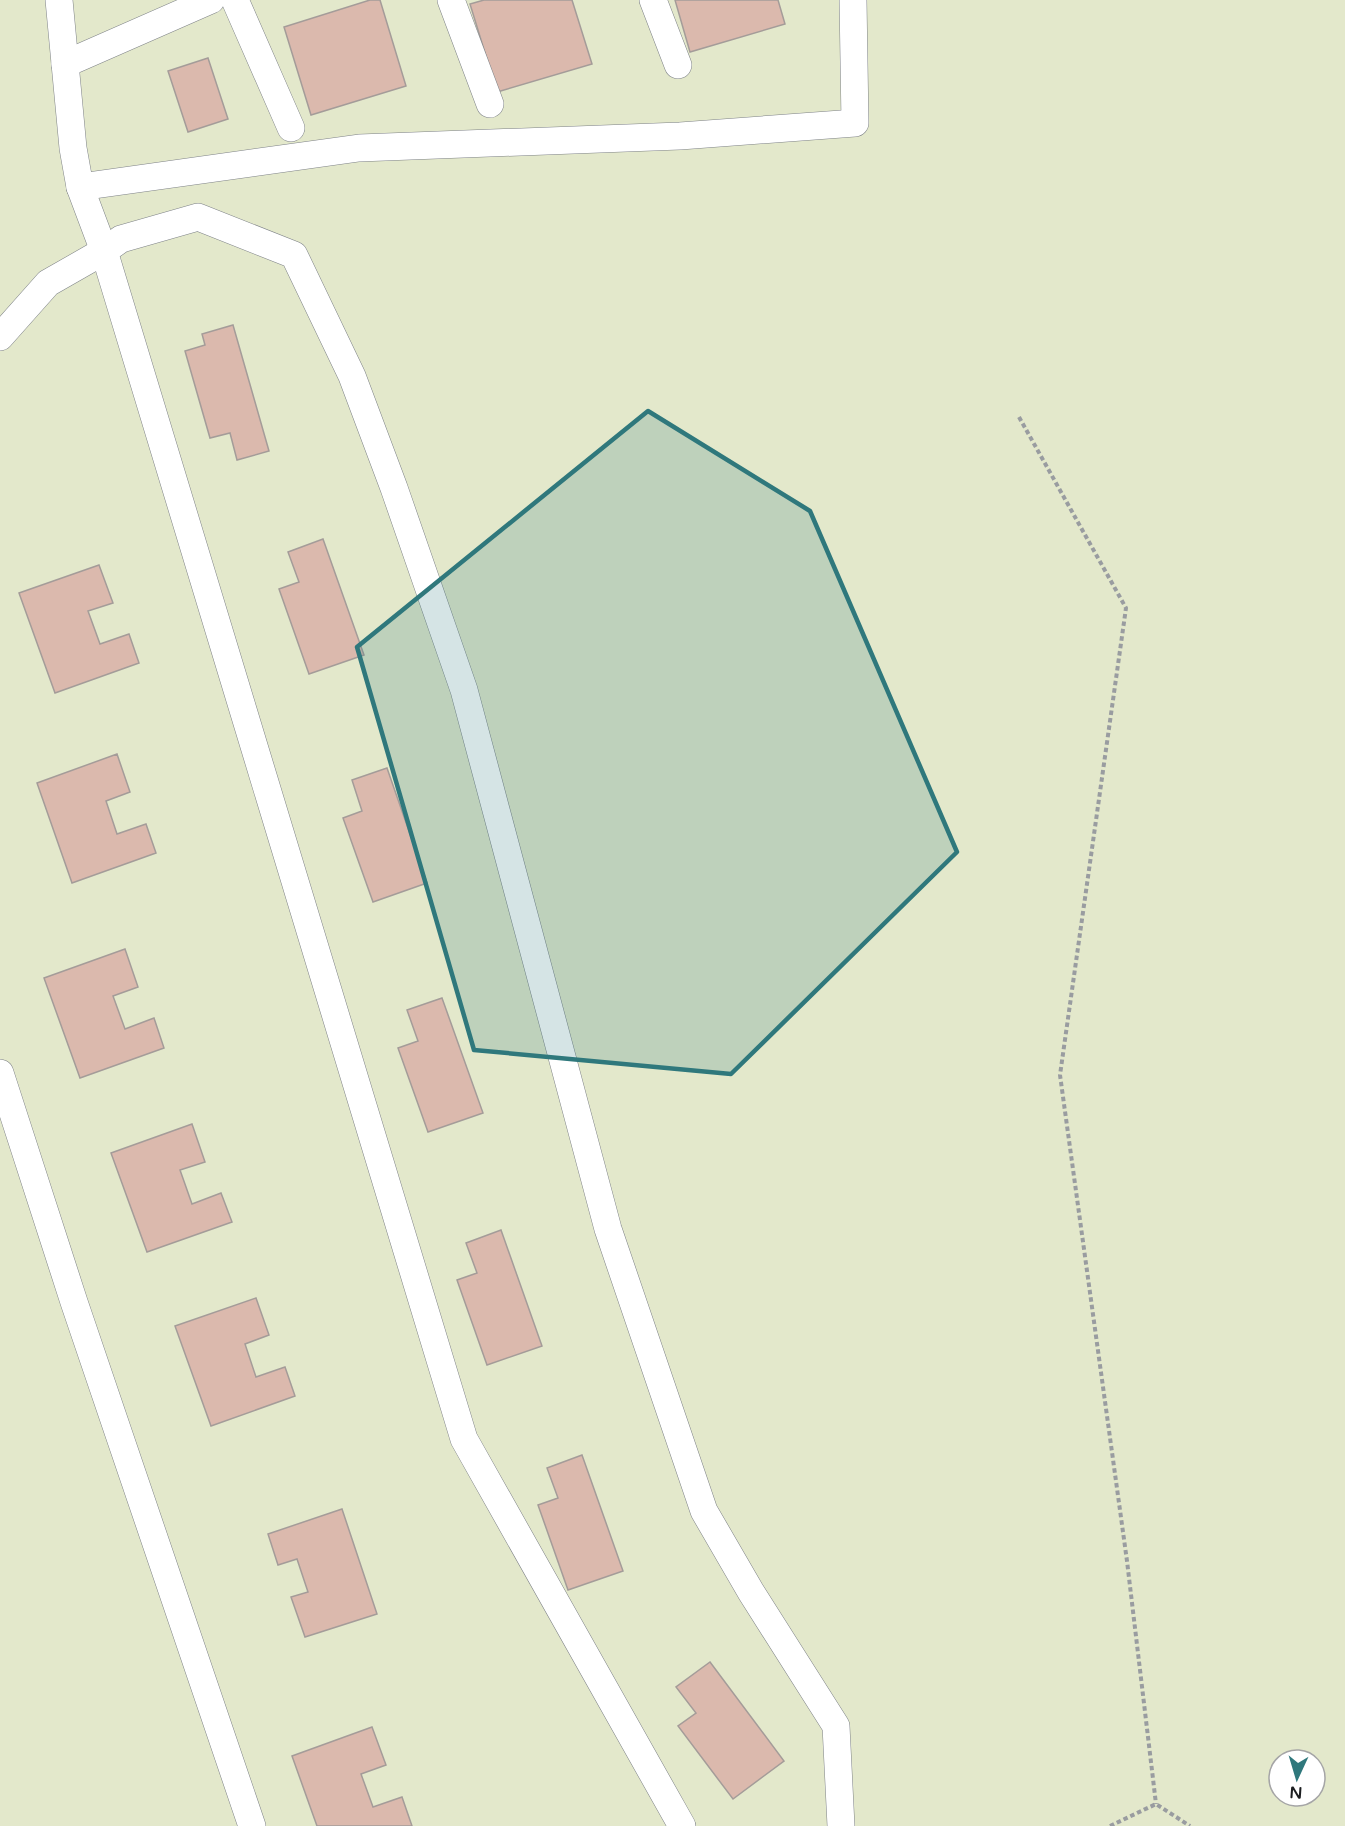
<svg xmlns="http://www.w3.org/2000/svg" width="1345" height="1826" viewBox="0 0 1345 1826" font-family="'Varela Round',sans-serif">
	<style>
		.green { fill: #e3e8cb; fill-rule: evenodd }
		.building { fill: #dbb9ad; stroke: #a49c99; stroke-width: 1.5 }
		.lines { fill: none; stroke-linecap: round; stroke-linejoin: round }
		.street-casing { stroke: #7e8287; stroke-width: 28 }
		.path { stroke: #999ca0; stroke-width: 4; stroke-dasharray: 4.5 3; stroke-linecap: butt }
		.street { stroke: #fff; stroke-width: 27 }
		.marked { fill: #2f787c; fill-opacity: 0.2; stroke: #2f787c; stroke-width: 4.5; stroke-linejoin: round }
	</style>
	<rect width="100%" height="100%" fill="#f6faff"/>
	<path class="green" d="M0,0h1345v1826h-1345zM1279,1760h36v36h-36z"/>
	<g class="building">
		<path d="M370,0h10l26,86 -95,29 -27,-88z"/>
		<path d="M484,0h88l20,64 -95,28 -27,-88z"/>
		<path d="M675,0h103l7,24 -95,28z"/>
		<path d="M208,58l20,61 -40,13 -20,-61z"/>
		<path d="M233,325l36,126 -32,9 -7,-27 -20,5 -25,-87 20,-6 -3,-11z"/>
		<path d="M323,539l41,116 -55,19 -30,-85 20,-7 -11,-30z"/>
		<path d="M99,565l14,38 -25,8 12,33 29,-10 10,29 -84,30 -36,-100z"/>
		<path d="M117,754l13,38 -24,9 11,33 29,-10 10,29 -84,30 -35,-100z"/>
		<path d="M387,768l40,115 -54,19 -30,-84 19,-7 -10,-31z"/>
		<path d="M125,949l13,38 -25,9 12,33 29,-11 10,30 -84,30 -36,-100z"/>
		<path d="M442,998l41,115 -55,19 -30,-84 20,-7 -11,-31z"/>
		<path d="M192,1124l13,38 -25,8 12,34 29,-11 11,29 -85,30 -36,-99z"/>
		<path d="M501,1230l41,116 -55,19 -30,-85 20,-7 -11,-30z"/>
		<path d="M256,1298l13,37 -24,9 11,33 29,-10 10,29 -84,30 -36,-100z"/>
		<path d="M582,1455l41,116 -55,19 -30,-85 20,-7 -11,-30z"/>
		<path d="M342,1509l35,105 -72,23 -14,-40 17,-5 -11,-33 -19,6 -10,-31z"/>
		<path d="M710,1662l74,99 -51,38 -55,-73 18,-13 -20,-26z"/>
		<path d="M372,1727l14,38 -25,9 12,33 29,-10 10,29h-95l-25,-70z"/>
	</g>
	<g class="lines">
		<defs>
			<g id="street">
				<path d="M59,0l14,148 7,39 24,64 360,1188 218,387"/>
				<path d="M235,0l56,128"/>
				<path d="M451,0l39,104"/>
				<path d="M653,0l25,65"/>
				<path d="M65,64l146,-64"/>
				<path d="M80,187l279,-39 321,-12 175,-13 -2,-123"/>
				<path d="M0,337l48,-54 56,-32 17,-12 77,-22 96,38 58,121 42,112 70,202 144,539 96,282 47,81 85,134 5,100"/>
				<path d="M0,1073l74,229 178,524"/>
			</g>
		</defs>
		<use href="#street" class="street-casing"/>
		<g class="path">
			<path d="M1019,417l107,191 -66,467 67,486 29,243"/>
			<path d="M1110,1826l46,-22 34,22"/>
		</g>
		<use href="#street" class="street"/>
	</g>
	<path class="marked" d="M648,411l162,100 147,341 -226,222 -257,-24 -117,-403z"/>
	<g transform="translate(1297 1778) rotate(184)"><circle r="28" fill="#ffffff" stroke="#a5a5a6" stroke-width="1.5"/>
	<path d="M0-4.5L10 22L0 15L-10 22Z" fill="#2f787c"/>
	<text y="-9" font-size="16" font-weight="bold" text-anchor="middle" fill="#1d1f21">N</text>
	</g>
</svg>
